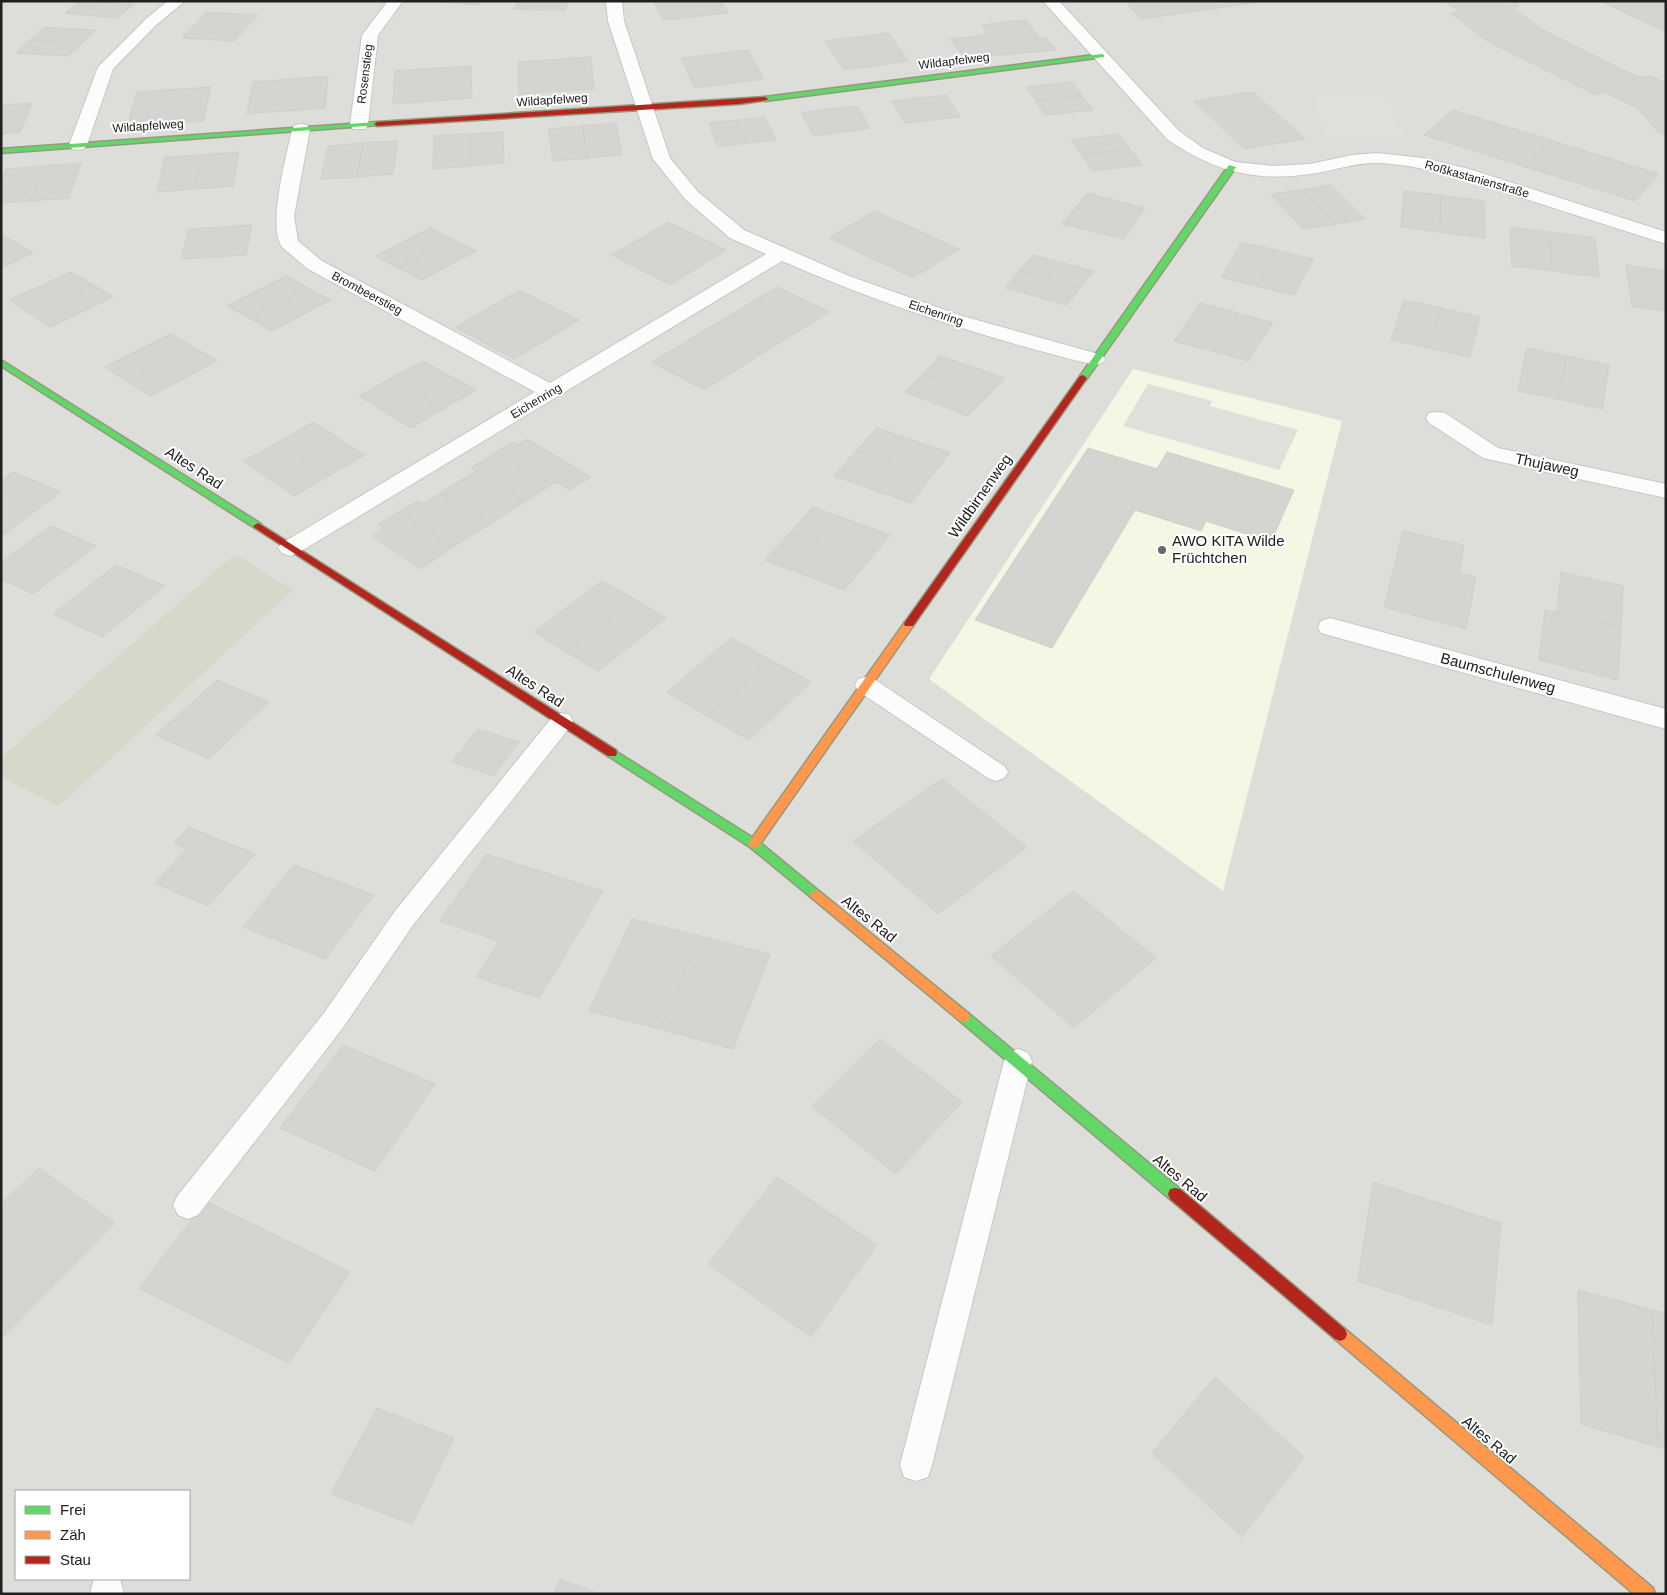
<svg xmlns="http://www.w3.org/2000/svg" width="1667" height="1595" viewBox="0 0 1667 1595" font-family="Helvetica,sans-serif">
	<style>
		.residential { fill: #ddddda; fill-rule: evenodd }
		.education { fill: #f5f7e5 }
		.construction { fill: #d6d8ca }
		.parking { fill: #dfdfdc }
		.building { fill: #d5d4d0; stroke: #d1cfca }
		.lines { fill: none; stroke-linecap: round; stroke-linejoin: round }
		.lane-casing { stroke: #c7c7c5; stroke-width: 2 }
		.street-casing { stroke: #c7c7c5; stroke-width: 2 }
		.fast-casing { stroke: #949a7f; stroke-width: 3 }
		.slow-casing { stroke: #949a7f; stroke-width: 3 }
		.jam-casing { stroke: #949a7f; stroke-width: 3 }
		.lane { fill: #fcfcfc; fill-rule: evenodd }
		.street { fill: #fcfcfc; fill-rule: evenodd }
		.fast { fill: #63d668; fill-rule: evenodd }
		.slow { fill: #ff974d; fill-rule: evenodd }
		.jam { fill: #b3261e; fill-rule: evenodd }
		.poi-dot { fill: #686866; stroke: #fff; stroke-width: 2 }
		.labels { text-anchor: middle; stroke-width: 4; stroke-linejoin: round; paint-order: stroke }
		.far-street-label { font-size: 12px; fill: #202020; stroke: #fff }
		.street-label { font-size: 15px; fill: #202020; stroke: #fff }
		.poi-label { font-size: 15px; fill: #202020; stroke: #fff; text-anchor: start }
	</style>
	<rect width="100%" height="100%" fill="#eeeee9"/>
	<path class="residential" d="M1,1h1665v1593h-1665zM16,1491h173v88h-173z"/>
	<path class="education" d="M1133,369l209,52 -119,470 -294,-212z"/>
	<path class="construction" d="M235,554l58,36 -234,216 -58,-29v-19z"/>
	<g class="parking">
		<path d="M1312,95l74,1 20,44 -77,-1z"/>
		<path d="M1148,384l64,17 -2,5 88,24 -19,40 -156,-44z"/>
	</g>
	<g class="building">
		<path d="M79,1h10l44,4 -16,13 -52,-5z"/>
		<path d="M89,1h48l-4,4z"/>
		<path d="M429,1h51l-2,4z"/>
		<path d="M517,1h51l-3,9 -51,-1z"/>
		<path d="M654,1h67l7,12 -65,7z"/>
		<path d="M1125,1h141l-125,18z"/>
		<path d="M1443,1h70l6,5 -8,1 32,23 95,47 13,-1 15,7v51h-6l-23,-26 -34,-16 -7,3 -109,-54 -36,-28 11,-2z"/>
		<path d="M1601,1h56l9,4v27z"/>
		<path d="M207,12l51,3 -24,26 -52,-3z"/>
		<path d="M1025,20l15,18 5,-1 11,13 -91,8 -15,-19 31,-3 6,-5 -5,-6z"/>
		<path d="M44,27l51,3 -13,13 -52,-3z"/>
		<path d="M888,33l21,28 -65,9 -19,-29z"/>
		<path d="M30,40l52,3 -14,13 -52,-3z"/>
		<path d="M748,50l16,29 -69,9 -14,-30z"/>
		<path d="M591,57l3,32 -75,5 -1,-32z"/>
		<path d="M471,66l1,32 -79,6 2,-33z"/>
		<path d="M328,76l-3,32 -78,6 6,-32z"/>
		<path d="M1072,82l10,14 -46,5 -10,-14z"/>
		<path d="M211,87l-8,34 -76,6 10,-35z"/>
		<path d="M1253,92l52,47 -61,10 -50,-48z"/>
		<path d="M946,95l14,22 -28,3 -13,-22z"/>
		<path d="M1082,96l11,14 -47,5 -10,-14z"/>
		<path d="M919,98l13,22 -27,3 -13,-22z"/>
		<path d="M32,103l-12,29 -19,2v-29z"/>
		<path d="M857,106l13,22 -28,4 -13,-23z"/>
		<path d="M829,109l13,23 -28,4 -13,-23z"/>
		<path d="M1453,110l100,31 -27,26 -102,-32z"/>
		<path d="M765,117l11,23 -29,3 -10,-23z"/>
		<path d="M737,120l10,23 -29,4 -9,-24z"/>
		<path d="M616,123l6,32 -34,3 -6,-32z"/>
		<path d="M582,126l6,32 -35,3 -5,-32z"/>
		<path d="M503,132l1,31 -35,3v-32z"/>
		<path d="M469,134v32l-36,3 1,-33z"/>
		<path d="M1119,134l11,15 -48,6 -11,-15z"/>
		<path d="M398,141l-5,33 -36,3 6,-34z"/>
		<path d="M1553,141l106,33 -24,27 -109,-34z"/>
		<path d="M363,143l-6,34 -36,2 7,-33z"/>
		<path d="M1130,149l12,16 -49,6 -11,-16z"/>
		<path d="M239,152l-6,34 -38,3 7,-34z"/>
		<path d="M202,155l-7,34 -38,3 8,-35z"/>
		<path d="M81,163l-12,35 -39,3 14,-35z"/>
		<path d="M44,166l-14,35 -29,2v-22l5,-12z"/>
		<path d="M1331,185l34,34 -29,5 -35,-34z"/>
		<path d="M1301,190l35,34 -33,5 -32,-35z"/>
		<path d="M1404,191l37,4 -1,37 -39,-5z"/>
		<path d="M1087,193l58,15 -10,15 -60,-15z"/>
		<path d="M1441,195l43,6 1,37 -45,-6z"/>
		<path d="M1075,208l60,15 -11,16 -62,-15z"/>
		<path d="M875,211l84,38 -46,29 -84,-40z"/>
		<path d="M668,222l58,28 -56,35 -58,-30z"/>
		<path d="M252,225l-6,30 -65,4 8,-30z"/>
		<path d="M1510,227l40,5 3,39 -41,-5z"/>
		<path d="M430,228l22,11 -54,29 -22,-12z"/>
		<path d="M1550,232l45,6 4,39 -46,-6z"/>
		<path d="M1,234l12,7 -12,6z"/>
		<path d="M452,239l24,12 -54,29 -24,-12z"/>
		<path d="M13,241l20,12 -32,15v-21z"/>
		<path d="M1242,242l34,8 -20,36 -35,-9z"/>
		<path d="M1276,250l37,9 -19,36 -38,-9z"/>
		<path d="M1033,255l61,16 -14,17 -61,-17z"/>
		<path d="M1626,265l40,6v40l-34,-4z"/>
		<path d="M1019,271l61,17 -13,17 -62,-17z"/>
		<path d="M71,272l21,12 -63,29 -20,-13z"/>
		<path d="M286,276l22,12 -59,30 -22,-12z"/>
		<path d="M92,284l21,13 -63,30 -21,-14z"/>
		<path d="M778,287l51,25 -22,14 -52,-26z"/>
		<path d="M308,288l23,12 -59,31 -23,-13z"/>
		<path d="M520,290l59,30 -65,39 -59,-32z"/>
		<path d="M755,300l52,26 -23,14 -51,-26z"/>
		<path d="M1404,300l37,8 -12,40 -38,-8z"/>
		<path d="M1200,303l38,10 -25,38 -39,-10z"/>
		<path d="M1441,308l39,9 -10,40 -41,-9z"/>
		<path d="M1238,313l35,10 -25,38 -35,-10z"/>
		<path d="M733,314l51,26 -23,14 -51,-27z"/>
		<path d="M710,327l51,27 -31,20 -51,-28z"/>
		<path d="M171,334l23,13 -66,35 -23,-15z"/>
		<path d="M679,346l51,28 -26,16 -52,-28z"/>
		<path d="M194,347l23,14 -66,35 -23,-14z"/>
		<path d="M1527,348l39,8 -8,43 -40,-8z"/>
		<path d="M940,356l65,22 -18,19 -64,-23z"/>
		<path d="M1566,356l43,9 -7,44 -44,-10z"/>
		<path d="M423,361l53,29 -33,19 -52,-31z"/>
		<path d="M923,374l64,23 -19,19 -63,-24z"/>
		<path d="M391,378l52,31 -32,19 -52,-32z"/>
		<path d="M313,422l52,33 -35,20 -51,-33z"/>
		<path d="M877,428l73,25 -20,25 -74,-27z"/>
		<path d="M527,439l64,38 -21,13 -14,-8 -5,3 -55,-33 17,-10 5,3z"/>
		<path d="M279,442l51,33 -36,21 -51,-35z"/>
		<path d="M1088,448l69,21 10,-17 127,38 -23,52 -65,-21 -5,10 -66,-21 -83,138 -77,-28z"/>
		<path d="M856,451l74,27 -19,25 -77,-27z"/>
		<path d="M496,452l55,33 -26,17 -54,-34z"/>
		<path d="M476,471l49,31 -35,22 -50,-31z"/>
		<path d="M13,472l48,20 -58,43 -2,-54z"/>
		<path d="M440,493l50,31 -37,23 -54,-35 19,-11 5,3z"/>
		<path d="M813,507l77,28 -22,27 -78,-29z"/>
		<path d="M399,512l54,35 -32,22 -49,-33 12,-8 -6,-3z"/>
		<path d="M51,526l45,20 -63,48 -32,-15v-17z"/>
		<path d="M1403,531l61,14 -5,28 17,4 -10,52 -82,-22z"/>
		<path d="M790,533l78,29 -24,28 -79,-30z"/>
		<path d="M116,565l49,21 -63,51 -49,-23z"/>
		<path d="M1561,572l62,14 -2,41 -64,-14z"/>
		<path d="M602,581l32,18 -69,52 -31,-19z"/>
		<path d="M634,599l32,19 -68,53 -33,-20z"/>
		<path d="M1545,610l76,17 -3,53 -79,-20z"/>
		<path d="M731,638l40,22 -64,56 -40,-24z"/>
		<path d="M771,660l40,22 -62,58 -42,-24z"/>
		<path d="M217,680l52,22 -60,57 -53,-24z"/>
		<path d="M478,729l41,13 -25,34 -42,-14z"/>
		<path d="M942,779l85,68 -89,67 -85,-73z"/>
		<path d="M188,827l67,27 -47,52 -53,-23 32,-34 -13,-6z"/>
		<path d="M486,854l117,37 -64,107 -63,-21 23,-36 -59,-20z"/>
		<path d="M294,865l80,30 -49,64 -82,-32z"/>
		<path d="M1073,891l83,67 -82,70 -83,-72z"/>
		<path d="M632,919l68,17 -40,93 -71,-18z"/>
		<path d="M700,936l70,18 -37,95 -73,-20z"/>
		<path d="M880,1039l82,63 -67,72 -83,-68z"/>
		<path d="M343,1045l92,39 -60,87 -95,-43z"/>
		<path d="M39,1168l76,55 -114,116v-135z"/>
		<path d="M777,1177l100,68 -66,92 -103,-73z"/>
		<path d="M1373,1182l128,41 -9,102 -134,-44z"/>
		<path d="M206,1201l144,71 -61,91 -150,-75z"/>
		<path d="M1578,1290l74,20 6,137 -77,-23z"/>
		<path d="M1652,1310l14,3v136l-8,-2z"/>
		<path d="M1215,1377l89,80 -62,80 -90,-84z"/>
		<path d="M377,1408l77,30 -42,86 -81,-30z"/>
		<path d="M560,1579l40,15h-46z"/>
	</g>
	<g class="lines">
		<defs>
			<g id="lane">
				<path d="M866,677l8,2 130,87 4,6 -4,6 -8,3 -8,-3 -130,-87 -3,-6 3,-6z"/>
				<path d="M562,713l8,2 3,6 -3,6 -157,198 -71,104 -144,186 -10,4 -10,-4 -5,-10 5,-10 146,-182 71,-102 159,-196z"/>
				<path d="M1018,1049l10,4 4,8 -100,404 -4,12 -12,4 -12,-4 -4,-12 104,-404 4,-8z"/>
				<path d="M94,1579h26l4,15h-34z"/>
			</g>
			<g id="street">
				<path d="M168,1h17l-29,24 -43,44 -26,76 -3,4 -6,1 -6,-1 -3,-4 29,-78 48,-48z"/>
				<path d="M388,1h15l-25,34 -10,90 -3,4h-12l-3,-4 12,-90z"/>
				<path d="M606,1h16l2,20 46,137 28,34 46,38 105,46 113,40 140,39 3,4 -3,4 -7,2c-107,-26 -212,-60 -313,-104l-484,292 -8,3 -8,-3 -4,-5 4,-5 253,-151 -227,-123 -26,-22c-15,-22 5,-92 10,-118l3,-4 6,-1 6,1 3,4 -16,87 4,25 24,20 228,122 216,-129 -36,-16 -44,-38 -33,-41 -45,-138z"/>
				<path d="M1043,1h16l120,130 24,17 32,14 39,4 36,-2 42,-9 25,-2 46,5 46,11 197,63v12l-209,-67c-26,-7 -52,-13 -79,-14 -23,-1 -45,8 -68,11 -56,8 -97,-3 -143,-35z"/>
				<path d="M1437,412l8,1 53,35 168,36v14l-183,-40 -54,-35 -3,-5 3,-5z"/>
				<path d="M1330,618l336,91v20l-345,-96 -3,-6 3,-6z"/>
			</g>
			<g id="fast">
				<path d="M1102,54l2,1v2l-339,44 -3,-2 3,-2z"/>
				<path d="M377,122l3,2 -1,1 -378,28v-4z"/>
				<path d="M1229,165l7,2 -150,213h-6v-4z"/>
				<path d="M1,360l260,164v4h-6l-254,-162z"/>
				<path d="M612,749l146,92 62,51 2,3 -2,3h-8l-62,-51 -142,-91 -1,-3 1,-3z"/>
				<path d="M964,1012l4,1 212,176 2,5 -2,5 -5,1 -5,-1 -210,-178 -2,-4 2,-4z"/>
			</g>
			<g id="slow">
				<path d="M909,620l5,4 -1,2 -155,221h-8l-2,-3 2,-3 155,-219z"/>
				<path d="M816,890l4,2 148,121 2,4 -2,4 -4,1 -4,-1 -148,-123 -2,-3 2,-3z"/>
				<path d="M1340,1327l5,2 308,259 2,6h-21l-299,-255 -2,-5 2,-5z"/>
			</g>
			<g id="jam">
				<path d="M765,97l3,2 -1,1 -28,4 -362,22 -3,-2 3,-2z"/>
				<path d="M1083,375l4,3 -174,248h-8l-1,-2 1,-2 175,-246z"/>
				<path d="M258,523l358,227 1,3 -1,3h-8l-353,-228 -2,-2z"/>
				<path d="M1175,1188l5,1 165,140 2,5 -2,5 -5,2 -5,-2 -165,-140 -2,-5 2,-5z"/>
			</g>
		</defs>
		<use href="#lane" class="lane-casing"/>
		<use href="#street" class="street-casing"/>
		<use href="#fast" class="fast-casing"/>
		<use href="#slow" class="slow-casing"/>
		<use href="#jam" class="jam-casing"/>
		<use href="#lane" class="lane"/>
		<use href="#street" class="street"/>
		<use href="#fast" class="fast"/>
		<use href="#slow" class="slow"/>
		<use href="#jam" class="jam"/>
	</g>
	<circle class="poi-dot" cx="1162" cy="550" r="5"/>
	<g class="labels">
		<g class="far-street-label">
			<text transform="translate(954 61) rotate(-7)" y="4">Wildapfelweg</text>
			<text transform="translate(365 74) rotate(-83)" y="4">Rosenstieg</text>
			<text transform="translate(552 100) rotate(-4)" y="4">Wildapfelweg</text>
			<text transform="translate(148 126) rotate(-4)" y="4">Wildapfelweg</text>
			<text transform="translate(1477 179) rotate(16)" y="4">Roßkastanienstraße</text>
			<text transform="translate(367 293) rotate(28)" y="4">Brombeerstieg</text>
			<text transform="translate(936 313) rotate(19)" y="4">Eichenring</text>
			<text transform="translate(536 401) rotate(-31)" y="4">Eichenring</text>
		</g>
		<g class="street-label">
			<text transform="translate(1547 465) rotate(12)" y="5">Thujaweg</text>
			<text transform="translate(194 468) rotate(33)" y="5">Altes Rad</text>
			<text transform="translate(980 496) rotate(-55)" y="5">Wildbirnenweg</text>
			<text transform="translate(1498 673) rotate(15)" y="5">Baumschulenweg</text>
			<text transform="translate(535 686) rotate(33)" y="5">Altes Rad</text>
			<text transform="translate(869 919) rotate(39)" y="5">Altes Rad</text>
			<text transform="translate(1180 1178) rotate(40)" y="5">Altes Rad</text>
			<text transform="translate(1489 1440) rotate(40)" y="5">Altes Rad</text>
		</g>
		<g class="poi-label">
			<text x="1172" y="546">AWO KITA Wilde<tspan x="1172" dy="17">Früchtchen</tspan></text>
		</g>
	</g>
	<rect width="1667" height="1595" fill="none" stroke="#202020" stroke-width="5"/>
	<rect x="15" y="1490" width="175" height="90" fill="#ffffff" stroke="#a6a6a6"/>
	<rect x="25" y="1506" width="25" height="8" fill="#63d668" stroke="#a6a6a6"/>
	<text x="60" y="1515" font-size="15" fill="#202020">Frei</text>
	<rect x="25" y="1531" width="25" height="8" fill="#ff974d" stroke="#a6a6a6"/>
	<text x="60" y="1540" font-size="15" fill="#202020">Zäh</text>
	<rect x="25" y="1556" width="25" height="8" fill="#b3261e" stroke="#a6a6a6"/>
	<text x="60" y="1565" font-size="15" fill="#202020">Stau</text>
</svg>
